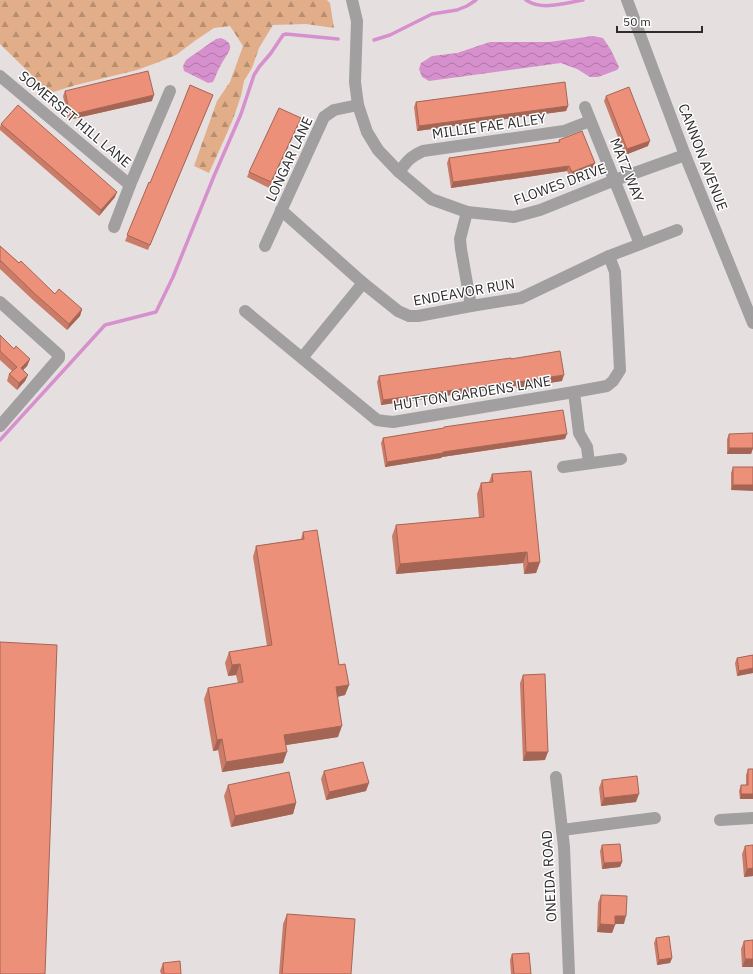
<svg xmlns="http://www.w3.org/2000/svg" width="753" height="974" viewBox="0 0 753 974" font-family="'IBM Plex Sans',sans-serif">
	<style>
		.forest { fill: url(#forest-firs) }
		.water { fill: url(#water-waves) }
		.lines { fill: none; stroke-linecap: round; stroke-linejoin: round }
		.stream { stroke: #d790ce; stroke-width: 3.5 }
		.minor { stroke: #a29fa0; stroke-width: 12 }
		.wall { fill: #cb7c68 }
		.shaded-wall { fill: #a56555 }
		.building { fill: #ec9079; stroke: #a56555 }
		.labels { text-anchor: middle; stroke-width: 3; stroke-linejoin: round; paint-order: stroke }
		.street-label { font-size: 14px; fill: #2d2b2b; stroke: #fff }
	</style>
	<defs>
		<pattern id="forest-firs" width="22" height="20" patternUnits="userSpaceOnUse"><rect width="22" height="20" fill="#e2ae89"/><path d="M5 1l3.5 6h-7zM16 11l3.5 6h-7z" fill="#b88e70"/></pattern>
		<pattern id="water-waves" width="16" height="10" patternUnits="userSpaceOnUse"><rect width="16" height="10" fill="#d790ce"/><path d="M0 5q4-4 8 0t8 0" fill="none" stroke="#af76a7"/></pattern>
	</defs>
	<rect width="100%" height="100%" fill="#e6dfdf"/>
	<path class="forest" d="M0,0h327l3,3 4,25 -28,-4 -33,1 -14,23 -7,20 -8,13 -3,15 -8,23 -9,21 -15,33 -15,-7 23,-65 13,-19 13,-36 -13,-20 -16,2 -18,12 -20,15 -17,7 -22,8 -61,15 -26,8 -50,-49z"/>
	<g class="water">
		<path d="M593,36l10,2 8,12 8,17 -2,3 -19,7h-8l-13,-8 -16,-6 -132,18 -7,-4 -3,-8 2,-6 11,-7 25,-3 33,-11h59z"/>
		<path d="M221,38c18,7 5,16 0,27 -4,6 -5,12 -8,17l-5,1 -24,-12 -1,-5 3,-6 30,-21z"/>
	</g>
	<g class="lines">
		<g class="stream">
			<path d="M526,0c16,11 39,3 57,0"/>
			<path d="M374,40l16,-5 42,-21 25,-4 10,-4 9,-6"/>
			<path d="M0,440l105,-115 51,-13 17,-35 41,-101 27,-62 13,-39 5,-8 12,-14 12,-18 3,-1 52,5"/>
		</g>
		<g class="minor">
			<path d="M352,0l5,21 -2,61 3,23 9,27 11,18 21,22 32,27 36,13 47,5 26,-7 75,-30 70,-25"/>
			<path d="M627,0l58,155 68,168"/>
			<path d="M0,76l130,109"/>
			<path d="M585,107l55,137"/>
			<path d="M399,172c8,-11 11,-15 24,-21l141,-20 26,-10"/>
			<path d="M281,210l82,73 35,28 11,5h9l53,-10 50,-8 88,-42 68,-26"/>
			<path d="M467,212l-7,27 1,10 10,57"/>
			<path d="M114,227l16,-42 40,-94"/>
			<path d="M265,246l59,-129 10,-7 24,-5"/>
			<path d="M0,302l59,53v3l-59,68"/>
			<path d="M245,311l132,109 7,1 9,1 181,-30 33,-6 6,-5 7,-11 -5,-98 -6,-16"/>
			<path d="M302,358l61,-75"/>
			<path d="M574,392l5,41 8,14 2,16"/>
			<path d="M563,467l58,-8"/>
			<path d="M556,777l8,70 5,127"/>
			<path d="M720,820l33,-2"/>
			<path d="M562,830l93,-12"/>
		</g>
	</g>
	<g class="wall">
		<path d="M65,91l87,10 -84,19 -5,-24z"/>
		<path d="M486,93l82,13 -2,5 -149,20 -3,-24 2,-5z"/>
		<path d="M213,95l-65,155 -23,-9 25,-58z"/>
		<path d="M606,96l42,50 -23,9 -21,-54z"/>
		<path d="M301,118l-32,70 -22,-11 2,-5z"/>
		<path d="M1,124l114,73 -16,19 -99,-86v-3z"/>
		<path d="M559,140l34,28 -23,9 -3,-6 -116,17 -4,-25 2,-5 109,-15z"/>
		<path d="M0,246l55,48 27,15 -2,7 -13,14 -34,-30 -33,-31z"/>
		<path d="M0,335l14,14 16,10 -3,7 -4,4 5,5 -3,6 -8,9 -10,-9 2,-7 3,-3 -12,-11z"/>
		<path d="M511,359l51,22 -46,7v-2l-135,19 -4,-23 2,-6z"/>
		<path d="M444,427l121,12 -123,18 -1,1 -56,9 -4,-24 2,-5 61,-9z"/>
		<path d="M729,434l24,14 -2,6h-24v-15z"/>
		<path d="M733,467h20l-22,23v-17z"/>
		<path d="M492,474l48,88 -4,11 -12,1 -1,-11 -127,11 -4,-38 4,-11 83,-7 -2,-24 4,-11 8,-1z"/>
		<path d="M303,532l36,133 10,20 -4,10 -8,2 1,40 -52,8 -3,18 -61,9 -4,-22 -5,1 -9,-52 4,-11 30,-5 -2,-8 -8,1 -3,-13 4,-11 38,-6 -14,-89 3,-11 45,-7z"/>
		<path d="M753,655v18l-16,3 -2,-13 2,-5z"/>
		<path d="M523,675l22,85 -22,1 -3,-78z"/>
		<path d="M748,769l5,30h-13l-1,-8 2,-6h5v-10z"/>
		<path d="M324,771l42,20 -40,9 -5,-21z"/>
		<path d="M602,780l34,22 -35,4 -2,-18z"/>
		<path d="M228,785l68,18 -3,11 -62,13 -7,-31z"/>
		<path d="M602,845l20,17 -2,5 -18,2 -2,-18z"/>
		<path d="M745,846l8,30 -9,1 -2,-23z"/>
		<path d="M601,895l23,29h-9l-3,9 -15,-1 1,-29z"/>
		<path d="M287,914l64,60h-72l4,-50z"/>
		<path d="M656,938l16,20 -2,5 -13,2 -3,-22z"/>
		<path d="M753,940l-11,27 -1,-18 3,-8z"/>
		<path d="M512,954l19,20h-20l-1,-14z"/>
		<path d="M163,963l18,11h-20l-1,-3z"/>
	</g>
	<g class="shaded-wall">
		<path d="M154,95l-2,6 -84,19 2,-5z"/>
		<path d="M568,106l-2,5 -149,20 2,-5z"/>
		<path d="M301,118l-2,6 -30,64 2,-6z"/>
		<path d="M650,141l-2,5 -23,9 2,-6z"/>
		<path d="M595,163l-2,5 -23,9 2,-5z"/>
		<path d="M569,166l-2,5 -116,17 2,-6z"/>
		<path d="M117,192l-2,5 -16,19 2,-6z"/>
		<path d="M82,309l-2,7 -13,14 2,-6z"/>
		<path d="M30,359l-3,7 -9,9 3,-7z"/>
		<path d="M28,375l-3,6 -8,9 2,-7z"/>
		<path d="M564,375l-2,6 -46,7 2,-6z"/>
		<path d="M518,381l-2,5 -135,19 2,-5z"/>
		<path d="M567,434l-2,5 -123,18 -1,1 -56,9 2,-5 56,-10z"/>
		<path d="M729,448h24l-2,6h-24z"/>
		<path d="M733,485h20v6l-22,-1z"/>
		<path d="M527,552l-4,11 -127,11 4,-10z"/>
		<path d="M540,562l-4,11 -12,1 4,-11z"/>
		<path d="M240,664l-4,11 -8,1 4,-11z"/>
		<path d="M753,668v5l-16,3 2,-5z"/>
		<path d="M349,685l-4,10 -13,3 4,-11z"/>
		<path d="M342,726l-4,11 -58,9 4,-11z"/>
		<path d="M222,739l-4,11 -5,1 4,-11z"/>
		<path d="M287,752l-4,11 -61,9 4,-10z"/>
		<path d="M526,752h22l-3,8 -22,1z"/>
		<path d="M369,783l-3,8 -40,9 3,-8z"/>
		<path d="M639,794l-3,8 -35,4 3,-8z"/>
		<path d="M741,794h12v5h-13z"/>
		<path d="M296,803l-3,11 -62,13 4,-11z"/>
		<path d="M622,862l-2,5 -18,2 2,-6z"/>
		<path d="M753,868v8l-9,1 3,-8z"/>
		<path d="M615,916h11l-2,8h-12z"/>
		<path d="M600,924l15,1 -3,8 -15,-1z"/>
		<path d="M672,958l-2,5 -13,2 2,-5z"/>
		<path d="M745,959h8v8h-11z"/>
	</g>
	<g class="building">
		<path d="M148,71l6,24 -84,20 -5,-24z"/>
		<path d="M565,82l3,24 -149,20 -3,-24z"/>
		<path d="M190,85l23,10 -63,150 -23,-10 22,-53 1,1 21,-50z"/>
		<path d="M629,87l21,54 -23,8 -21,-53z"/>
		<path d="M18,105l99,87 -16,18 -100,-86z"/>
		<path d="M279,108l22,10 -30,64 -22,-10z"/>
		<path d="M582,131l13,32 -23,9 -3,-6 -116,16 -4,-24 111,-16 -1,-2z"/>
		<path d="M0,246l19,17 2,-2 34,33 4,-5 23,20 -13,15 -34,-30 -34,-33 -1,1z"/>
		<path d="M0,335l14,14 2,-3 14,13 -9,9 7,7 -9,8 -10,-9 8,-7 -17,-16z"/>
		<path d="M560,351l4,24 -46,7v-1l-135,19 -4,-24 132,-18v1z"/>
		<path d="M563,410l4,24 -124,18v1l-56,9 -4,-24 61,-10v-1z"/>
		<path d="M753,433v15h-24v-14z"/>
		<rect x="733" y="467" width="20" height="18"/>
		<path d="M531,471l9,91 -12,1 -1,-11 -127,12 -4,-39 88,-8 -3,-34 12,-1 -1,-8z"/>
		<path d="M317,530l22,135 6,-1 4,21 -13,2 6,39 -58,9 3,17 -61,10 -4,-23 -5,1 -9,-52 35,-6 -3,-18 -8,1 -3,-13 43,-7 -16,-99 48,-7 -1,-7z"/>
		<path d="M0,642l57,3 -12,329h-45z"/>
		<path d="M753,655v13l-14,3 -2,-13z"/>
		<path d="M545,674l3,78h-22l-3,-77z"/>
		<path d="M363,762l6,21 -40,9 -5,-21z"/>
		<path d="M748,769h5v25h-12v-9h7z"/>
		<path d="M289,772l7,31 -61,13 -7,-31z"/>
		<path d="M637,776l2,18 -35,4 -2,-18z"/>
		<path d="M620,844l2,18 -18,1 -2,-18z"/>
		<path d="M753,845v23l-6,1 -2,-23z"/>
		<path d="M601,895l26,1 -1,20h-11v9l-15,-1z"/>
		<path d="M287,914l68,5 -4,55h-69z"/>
		<path d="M669,936l3,22 -13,2 -3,-22z"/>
		<path d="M753,940v19h-8l-1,-18z"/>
		<path d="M529,953l2,21h-17l-2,-20z"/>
		<path d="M180,961l1,13h-17l-1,-11z"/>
	</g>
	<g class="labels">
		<g class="street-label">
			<text transform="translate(75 119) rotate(40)" y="5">SOMERSET HILL LANE</text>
			<text transform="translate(489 126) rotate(-8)" y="5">MILLIE FAE ALLEY</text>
			<text transform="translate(703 157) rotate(69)" y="5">CANNON AVENUE</text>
			<text transform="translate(289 159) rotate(-65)" y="5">LONGAR LANE</text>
			<text transform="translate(627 170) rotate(68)" y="5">MATZ WAY</text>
			<text transform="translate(560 184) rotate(-20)" y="5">FLOWES DRIVE</text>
			<text transform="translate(464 292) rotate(-10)" y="5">ENDEAVOR RUN</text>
			<text transform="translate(472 393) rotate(-9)" y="5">HUTTON GARDENS LANE</text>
			<text transform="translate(549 876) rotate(-93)" y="5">ONEIDA ROAD</text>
		</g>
	</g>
	<path d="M617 26v6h85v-6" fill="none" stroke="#2d2b2b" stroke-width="2"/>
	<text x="623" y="26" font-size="12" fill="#2d2b2b" stroke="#ffffff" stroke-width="3" paint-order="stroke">50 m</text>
</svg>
